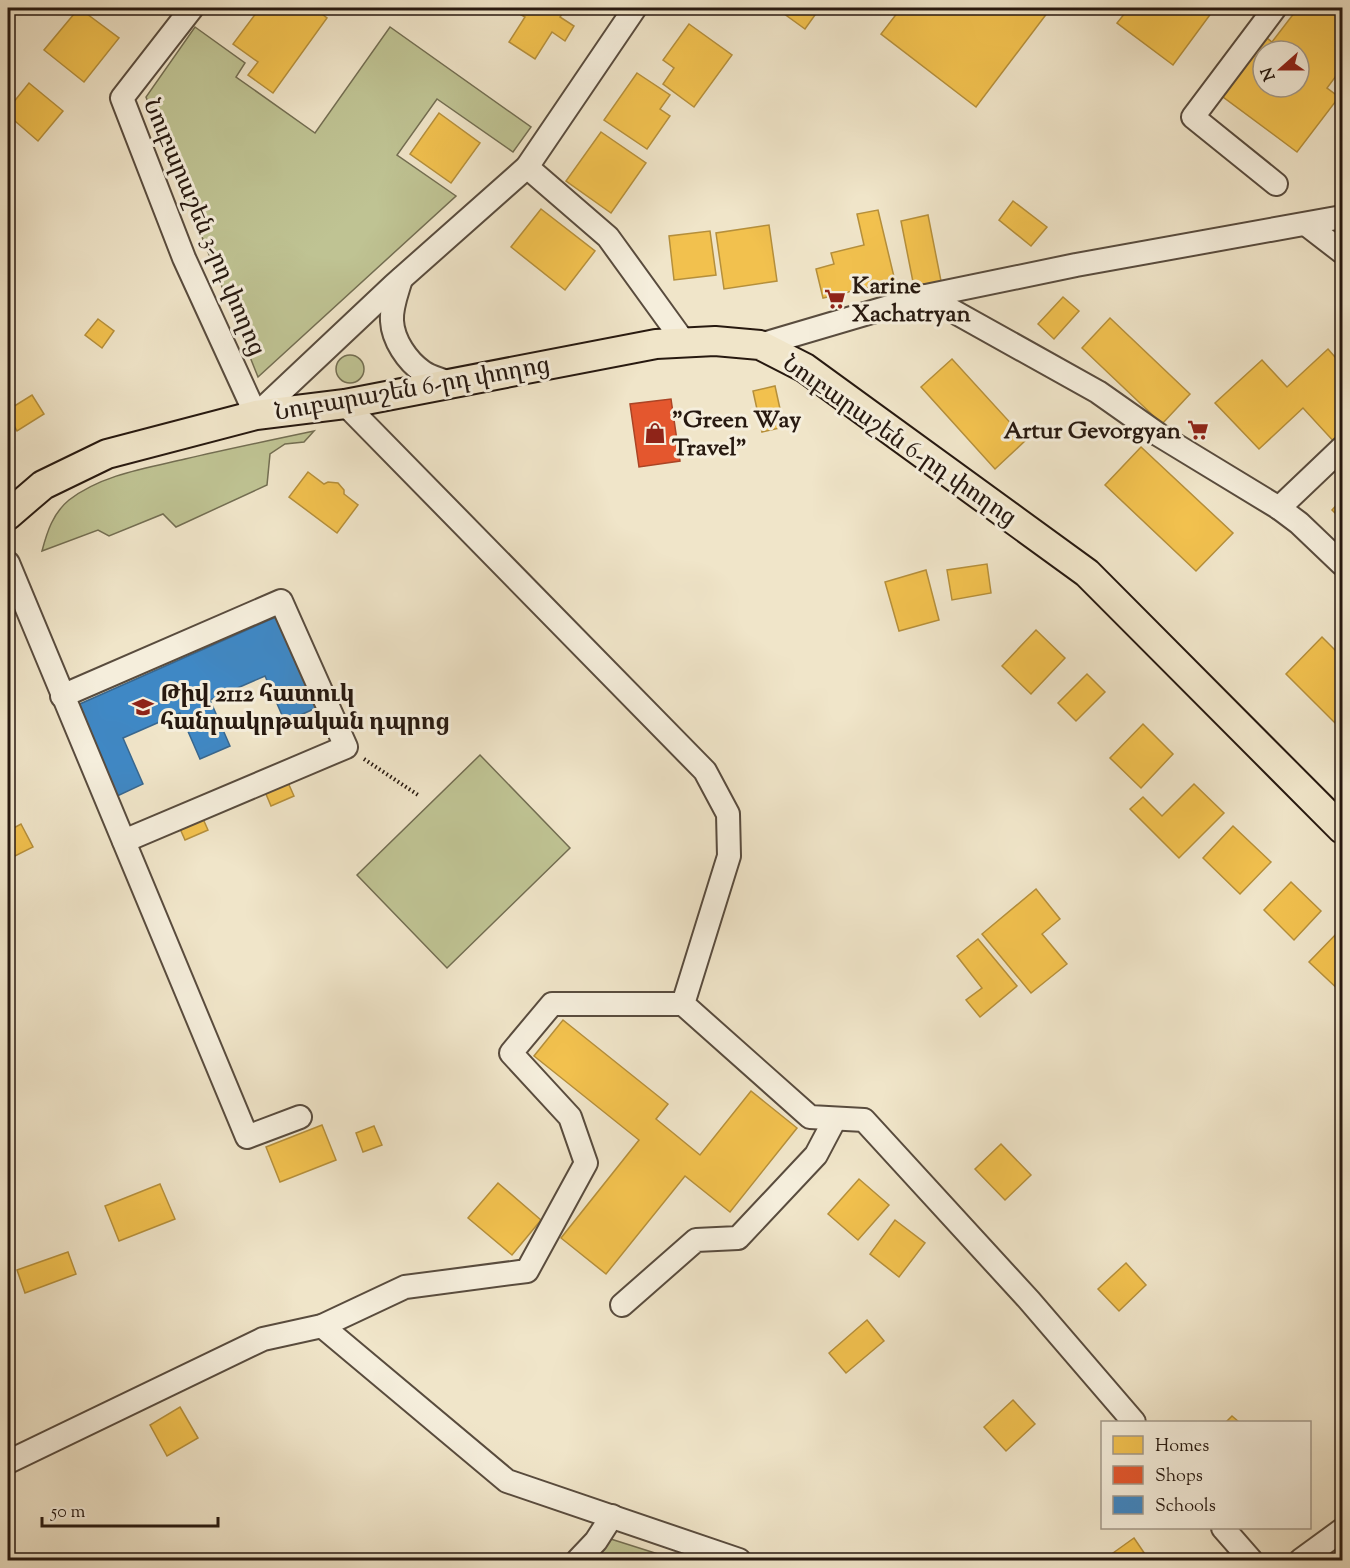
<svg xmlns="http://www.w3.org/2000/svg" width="1350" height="1568" viewBox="0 0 1350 1568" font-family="'Sorts Mill Goudy','Noto Serif Armenian',serif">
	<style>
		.green { fill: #bfc393; stroke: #736e52; stroke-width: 1.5 }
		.homes { fill: #f2c14e; stroke: #b58f3b; stroke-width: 1.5; fill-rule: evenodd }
		.shops { fill: #e4572e; stroke: #ab4425; stroke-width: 1.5 }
		.schools { fill: #3f88c5; stroke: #38678f; stroke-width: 1.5 }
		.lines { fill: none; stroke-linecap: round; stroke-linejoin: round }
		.minor-casing { stroke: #594c3e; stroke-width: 26 }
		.major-casing { stroke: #271910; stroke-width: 32 }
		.path { stroke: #271910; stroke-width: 4; stroke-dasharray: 1.5 3; stroke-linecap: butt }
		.minor { stroke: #f5eedc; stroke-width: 22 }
		.major { stroke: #f0e5c9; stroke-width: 28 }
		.labels { text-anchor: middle; stroke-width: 6; stroke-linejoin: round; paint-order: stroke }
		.street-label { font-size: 24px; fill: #271910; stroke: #f5eedc }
		.poi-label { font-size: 24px; font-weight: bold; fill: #271910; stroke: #f5eedc; text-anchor: start }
	</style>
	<rect width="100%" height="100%" fill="#f0e5c9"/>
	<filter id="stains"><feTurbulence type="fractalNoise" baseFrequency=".00333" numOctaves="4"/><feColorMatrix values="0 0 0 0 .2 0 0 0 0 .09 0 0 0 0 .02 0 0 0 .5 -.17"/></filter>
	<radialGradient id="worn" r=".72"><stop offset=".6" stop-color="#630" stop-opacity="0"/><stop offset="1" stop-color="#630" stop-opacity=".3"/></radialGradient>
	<g class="green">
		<path d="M195,27l50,36 -9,14 79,56 75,-106 141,100 -18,25 -76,-53 -40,56 59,41 -198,181 -112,-280z"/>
		<circle cx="350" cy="369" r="14"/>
		<path d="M314,431l-10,11 -19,2 -15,10 -3,31 -91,42 -13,-13 -54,22 -11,-6 -56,21c5,-19 11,-38 27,-51 32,-25 77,-32 116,-41 43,-10 86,-19 129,-28z"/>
		<path d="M480,755l90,93 -123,120 -90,-93z"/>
		<path d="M595,1534l82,26h-108z"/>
	</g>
	<g class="homes">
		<path d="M79,8l40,30 -35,44 -40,-32z"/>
		<path d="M260,8h54l13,10 -54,75 -25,-18 10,-13 -25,-18z"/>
		<path d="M509,8h57l-6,9 14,9 -9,15 -13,-9 -17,27 -26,-17 16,-25z"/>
		<path d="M776,8h44l-15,21z"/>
		<path d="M901,8h150l-75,99 -95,-73z"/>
		<path d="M1129,8h86l-42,57 -56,-42z"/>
		<path d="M1298,8h44v60l-15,20 12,9 -42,55 -78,-58 44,-59 9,7zM1263,51h36v36h-36z"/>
		<path d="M689,24l43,31 -38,52 -31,-23 11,-16 -11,-8z"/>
		<path d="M637,73l33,22 -10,14 10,7 -23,33 -43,-29z"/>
		<path d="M29,83l34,28 -25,30 -30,-26v-6z"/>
		<path d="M439,113l41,30 -29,40 -41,-29z"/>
		<path d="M601,132l45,31 -35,50 -45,-32z"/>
		<path d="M1013,201l34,26 -16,19 -32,-26z"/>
		<path d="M541,209l54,42 -30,39 -54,-43z"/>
		<path d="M878,210l17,71 -72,17 -7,-29 18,-5 -3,-11 33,-8 -7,-31z"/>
		<path d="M928,215l13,66 -27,6 -13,-66z"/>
		<path d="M769,225l8,56 -53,8 -8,-56z"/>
		<path d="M710,231l6,44 -42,5 -5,-44z"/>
		<path d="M1063,297l16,14 -25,28 -16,-15z"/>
		<path d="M1110,318l80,76 -28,30 -80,-76z"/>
		<path d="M98,319l16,12 -12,17 -17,-13z"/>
		<path d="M1328,349l14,16v75l-5,5 -34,-37 -44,41 -44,-46 47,-43 25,27z"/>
		<path d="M952,359l74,81 -31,29 -74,-82z"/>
		<path d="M775,386l9,41 -22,5 -9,-41z"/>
		<path d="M32,395l12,19 -27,17 -9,-15v-6z"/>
		<path d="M1141,447l92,86 -37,38 -91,-86z"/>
		<path d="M308,472l16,12 4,-2 10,1 6,7v4l14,11 -21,28 -48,-36z"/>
		<path d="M1342,499v21l-10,-10z"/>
		<path d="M987,564l4,29 -39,7 -5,-30z"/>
		<path d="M926,570l13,50 -40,11 -14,-49z"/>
		<path d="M8,590l7,18 -7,3z"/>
		<path d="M1036,630l29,28 -34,36 -29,-28z"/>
		<path d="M1322,637l20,20v62l-5,6 -51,-51z"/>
		<path d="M1087,674l18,18 -29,29 -18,-18z"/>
		<path d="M1143,724l30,30 -32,34 -31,-30z"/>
		<path d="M286,778l8,18 -23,10 -8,-19z"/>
		<path d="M1194,784l30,29 -45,45 -49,-49 13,-12 19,19z"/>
		<path d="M200,812l8,18 -23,10 -8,-18z"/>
		<path d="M21,824l12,23 -20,10 -5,-11v-15z"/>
		<path d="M1233,826l38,36 -31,32 -37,-36z"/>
		<path d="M1291,882l30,29 -27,29 -30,-30z"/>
		<path d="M1036,889l24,30 -18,15 25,30 -36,29 -49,-59z"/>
		<path d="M1339,931l3,3v56l-1,2 -32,-30z"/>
		<path d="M978,939l39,47 -37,31 -14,-17 16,-12 -25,-32z"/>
		<path d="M563,1020l105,84 -12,15 44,36 51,-64 46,37 -67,84 -45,-36 -79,98 -45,-36 78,-98 -105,-84z"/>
		<path d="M322,1125l14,35 -56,22 -14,-35z"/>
		<path d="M374,1126l8,19 -19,7 -7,-19z"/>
		<path d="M1001,1144l30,31 -26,25 -30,-31z"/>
		<path d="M859,1179l30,26 -31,35 -30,-26z"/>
		<path d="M498,1183l43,37 -29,35 -44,-37z"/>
		<path d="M160,1184l15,35 -56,22 -14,-35z"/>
		<path d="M895,1220l30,23 -26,34 -29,-23z"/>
		<path d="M68,1252l8,22 -51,19 -8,-23z"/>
		<path d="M1126,1263l20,22 -27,26 -21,-22z"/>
		<path d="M867,1320l17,21 -38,32 -17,-20z"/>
		<path d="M1013,1400l22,24 -29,27 -22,-24z"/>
		<path d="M180,1407l18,31 -31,18 -17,-31z"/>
		<path d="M1232,1416l7,6h-13z"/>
		<path d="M1134,1538l15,22h-41l-2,-2z"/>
	</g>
	<path class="shops" d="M671,399l9,62 -41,6 -9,-63z"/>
	<path class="schools" d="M276,617l40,91 -31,14 -20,-46 -55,24 20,46 -30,13 -20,-46 -57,25 20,46 -30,14 -40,-91z"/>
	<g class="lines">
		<defs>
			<g id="minor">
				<path d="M192,8l-70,90 62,160 72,157 138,-130 133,-118 108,-159"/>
				<path d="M1275,8l-82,109 83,67"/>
				<path d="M527,167l81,70 76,105"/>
				<path d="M1307,225l35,27"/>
				<path d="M401,279c-4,14 -10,28 -9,42 1,19 15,40 31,51 7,5 17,7 25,11"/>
				<path d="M926,296l172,96 61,43 120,73 20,15 43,41"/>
				<path d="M760,345l166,-49 150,-31 266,-48"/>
				<path d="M345,404l360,367 23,43 1,42 -46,148 127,113 54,3 165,180 105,122"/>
				<path d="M1279,508l63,-60"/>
				<path d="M8,563l239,574 53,-20"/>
				<path d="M62,696l219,-95 65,146 -222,94"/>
				<path d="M622,1305l74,-65 42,-2 78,-83 19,-36"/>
				<path d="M322,1326l185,155 232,79"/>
				<path d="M8,1462l255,-123 59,-13 83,-39 122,-16 59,-108 -16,-46 -59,-64 41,-49h131"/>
				<path d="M1223,1528l28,32"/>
				<path d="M578,1560l18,-19 16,-25"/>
				<path d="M1301,1560l41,-30"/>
			</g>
			<path id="major" d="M8,515l35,-30 64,-31 149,-39 89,-11 311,-60 59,-3 45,4 45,23 282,205 255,256"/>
		</defs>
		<use href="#minor" class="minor-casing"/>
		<use href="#major" class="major-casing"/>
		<path class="path" d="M364,759l54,36"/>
		<use href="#minor" class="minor"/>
		<use href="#major" class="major"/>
	</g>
	<defs>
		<symbol id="supermarket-bare" viewBox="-9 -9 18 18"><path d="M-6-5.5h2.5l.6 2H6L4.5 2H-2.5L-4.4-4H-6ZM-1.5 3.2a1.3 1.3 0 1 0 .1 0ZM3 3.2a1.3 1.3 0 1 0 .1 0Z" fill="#8f2418" stroke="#f5eedc" stroke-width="2.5" paint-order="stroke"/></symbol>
		<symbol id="shop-bare" viewBox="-9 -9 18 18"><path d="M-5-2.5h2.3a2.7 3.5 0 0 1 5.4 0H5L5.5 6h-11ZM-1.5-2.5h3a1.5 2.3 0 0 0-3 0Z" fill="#8f2418" stroke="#f5eedc" stroke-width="2.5" paint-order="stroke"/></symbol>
		<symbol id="school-bare" viewBox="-9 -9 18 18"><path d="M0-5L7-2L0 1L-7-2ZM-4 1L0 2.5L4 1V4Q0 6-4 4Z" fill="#8f2418" stroke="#f5eedc" stroke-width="2.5" paint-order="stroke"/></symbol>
	</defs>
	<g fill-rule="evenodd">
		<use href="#supermarket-bare" x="820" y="284" width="30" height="30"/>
		<use href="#supermarket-bare" x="1183" y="415" width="30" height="30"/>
		<use href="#shop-bare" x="640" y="418" width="30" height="30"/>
		<use href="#school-bare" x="128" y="692" width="30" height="30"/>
	</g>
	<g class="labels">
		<g class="street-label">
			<text transform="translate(205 227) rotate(67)" y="8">Նուբարաշեն 3-րդ փողոց</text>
			<text transform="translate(412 388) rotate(-10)" y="8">Նուբարաշեն 6-րդ փողոց</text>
			<text transform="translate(900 440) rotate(35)" y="8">Նուբարաշեն 6-րդ փողոց</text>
		</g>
		<g class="poi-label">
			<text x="852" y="293">Karine<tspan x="852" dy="28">Xachatryan</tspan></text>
			<text x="672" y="427">"Green Way<tspan x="672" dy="28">Travel"</tspan></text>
			<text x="1181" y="438" text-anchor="end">Artur Gevorgyan</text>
			<text x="160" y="701">Թիվ 2112 հատուկ<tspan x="160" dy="28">հանրակրթական դպրոց</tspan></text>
		</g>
	</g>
	<rect width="1350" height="1568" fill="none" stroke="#f0e5c9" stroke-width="30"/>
	<rect x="9" y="9" width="1332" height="1550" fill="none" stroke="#271910" stroke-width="3"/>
	<rect x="15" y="15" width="1320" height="1538" fill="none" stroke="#271910" stroke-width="1.5"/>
	<rect x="1101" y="1421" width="210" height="108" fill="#f5eedc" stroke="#a3998a" stroke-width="1.5"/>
	<rect x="1113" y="1436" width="30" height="18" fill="#f2c14e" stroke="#a3998a" stroke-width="1.5"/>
	<text x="1155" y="1451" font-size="18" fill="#271910">Homes</text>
	<rect x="1113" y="1466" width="30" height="18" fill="#e4572e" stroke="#a3998a" stroke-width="1.5"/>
	<text x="1155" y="1481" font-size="18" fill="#271910">Shops</text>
	<rect x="1113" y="1496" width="30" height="18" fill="#3f88c5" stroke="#a3998a" stroke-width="1.5"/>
	<text x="1155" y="1511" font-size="18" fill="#271910">Schools</text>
	<g transform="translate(1281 69) rotate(249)"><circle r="28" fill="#f5eedc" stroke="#a3998a" stroke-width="1.5"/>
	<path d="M0-4.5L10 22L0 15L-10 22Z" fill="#8f2418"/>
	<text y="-9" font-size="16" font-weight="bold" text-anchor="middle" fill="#271910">N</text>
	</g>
	<path d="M42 1517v9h176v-9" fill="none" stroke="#271910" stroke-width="3"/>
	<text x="51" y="1517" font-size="18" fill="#271910" stroke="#f5eedc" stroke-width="4.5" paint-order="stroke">50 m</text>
	<rect width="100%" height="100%" filter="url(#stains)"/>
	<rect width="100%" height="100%" fill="url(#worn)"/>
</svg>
